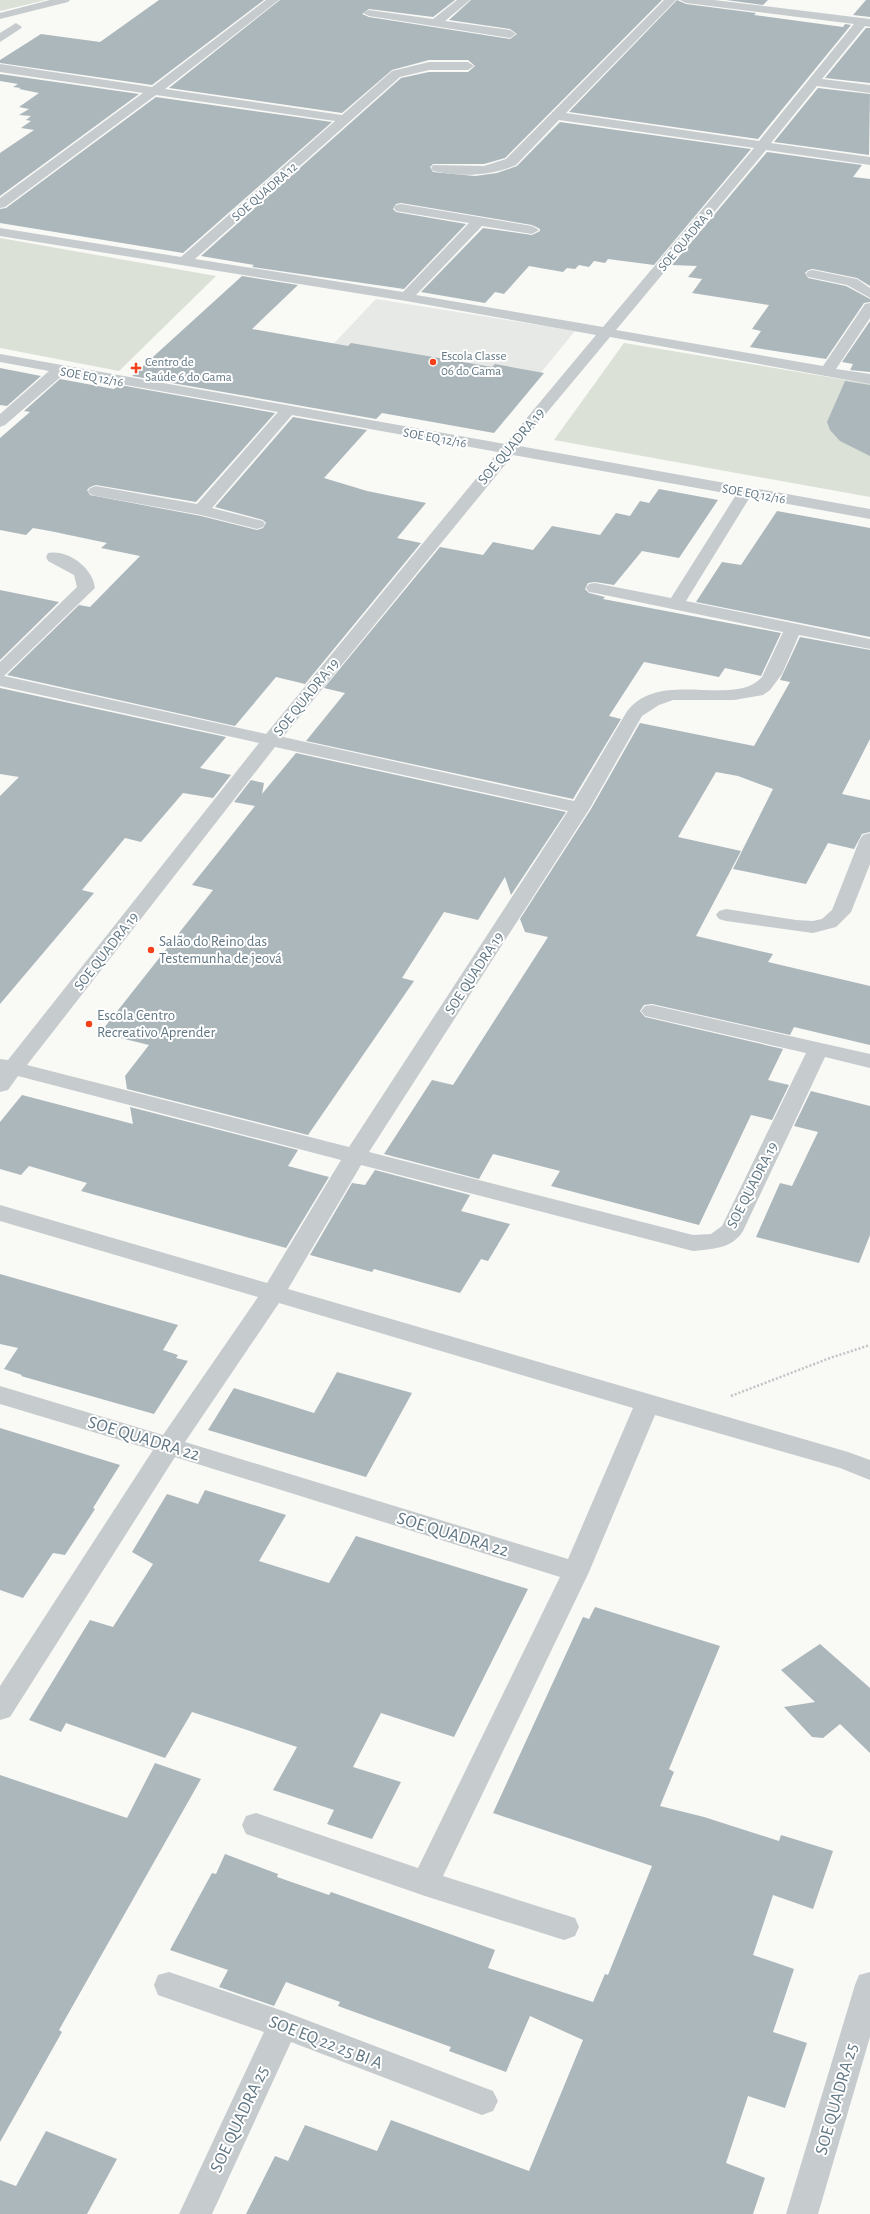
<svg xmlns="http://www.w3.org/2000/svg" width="870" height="2214" viewBox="0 0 870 2214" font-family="'Alegreya Sans',sans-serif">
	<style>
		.built { fill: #e7e9e7 }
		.green { fill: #dbe1d6 }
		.building { fill: #acb7bc }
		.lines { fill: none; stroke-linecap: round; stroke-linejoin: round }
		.path { stroke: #c1c4c6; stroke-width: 2.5; stroke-dasharray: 2 2; stroke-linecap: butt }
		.minor { fill: #c6cbce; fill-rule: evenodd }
		.poi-dot { fill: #f64019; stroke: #fff; stroke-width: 1.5 }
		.labels { text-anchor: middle; stroke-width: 4; stroke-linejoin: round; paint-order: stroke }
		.far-street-label { font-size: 13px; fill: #617784; stroke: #fff }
		.far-poi-label { font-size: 13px; fill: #617784; stroke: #fff; text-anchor: start }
		.street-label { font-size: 15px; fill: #617784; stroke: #fff }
		.poi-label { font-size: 15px; fill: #617784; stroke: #fff; text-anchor: start }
		.near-street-label { font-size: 18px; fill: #617784; stroke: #fff }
	</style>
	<rect width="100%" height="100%" fill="#f9f9f6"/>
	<path class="built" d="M376,299l199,32 -83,101 -206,-38z"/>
	<g class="green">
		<path d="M0,0h46l-46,11z"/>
		<path d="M0,239v-1l216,38 -97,95 -119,-23z"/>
		<path d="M624,343l246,41v113l-316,-57z"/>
	</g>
	<g class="building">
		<path d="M159,0h105l-112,85 -152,-22v-3l41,-26 59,8z"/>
		<path d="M280,0h175l-22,17 -64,-8 -7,5 7,3 141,22 7,-5 -7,-5 -61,-9 22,-20h191l-157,158 -21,6h-51l-3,3 3,5 42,4 22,-3 20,-7 43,-44 191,27 -97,116 -46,-6 -3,4 -11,-2 -5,6 -10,-2 -4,4 -8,-1 -4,4 -34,-6 -25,28 -9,-2 -10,11 -64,-11 62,-64 49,7 8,-4v-2l-8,-4 -131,-22 -5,1 -3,5 3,3 70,12 -62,65 -152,-22 2,-2 -53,-9 200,-178 28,-6h39l7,-6 -7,-6h-39l-37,10 -50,43 -173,-25z"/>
		<path d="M677,0l9,4 70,9 -2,2 89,12 2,-3 6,1 -93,114 -189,-27z"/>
		<path d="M726,0h42l-5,5z"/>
		<path d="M866,0h4v17l-17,-2z"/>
		<path d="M866,28h4v55l-45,-5z"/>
		<path d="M0,74l139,20 -139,102v-43l34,-23 -13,-2 10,-7 -5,-1 5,-4 -12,-1 10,-6 -10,-2 20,-14 -20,-4 2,-1 -8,-1 5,-3 -18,-3z"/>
		<path d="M818,88l52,6 -1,61 -95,-13z"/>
		<path d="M156,97l176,25 -149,131 -183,-30v-14l6,-1z"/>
		<path d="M767,152l95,13 -9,12 17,2v107l-13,-8 -44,-9 -5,1 -3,3 3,5 38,8 24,13v3l-6,1 -38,56 -76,-12 11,-16 -9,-2 17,-24 -77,-12 10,-14 -14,-2 9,-11 -25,-1z"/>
		<path d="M242,276l56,9 -46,44 96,17 3,-3 141,24 3,-3 49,9 -50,60 -112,-20 -6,6 -244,-43z"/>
		<path d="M870,321v51l-20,-2 3,-6 -11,-2z"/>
		<path d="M0,368l41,8 -34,30 -7,-1z"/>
		<path d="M60,379l54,10 6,-4 155,28 -79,89 -100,-17 -6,2 -3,3 3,5 111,21 56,14 6,-2 3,-5 -3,-3 -48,-13 78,-90 74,13 -43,48 43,13 59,12 -29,35 24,5 -116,141 -29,-7 -41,49 -228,-51 72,-70 11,2 50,-51 -39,-8 6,-5 -57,-12 -17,-3 -7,7 -26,-5v-92l30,-26 -6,-1z"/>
		<path d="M845,381l25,4v71l-30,-15 -10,-11 -3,-8z"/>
		<path d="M659,489l59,11 -39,58 -37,-7 -28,34 -19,-3 -7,1 -3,6 4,4 16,4 -2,2 178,34 -20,43 -36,-8 -6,9 -75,-15 -35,54 12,3 -48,80 -267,-58 39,-48 -21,-5 116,-141 43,8 10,-13 40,8 19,-24 48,9 16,-22 14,3 10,-15 9,2z"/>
		<path d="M777,511l93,17v109l-174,-35 26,-40 19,3z"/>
		<path d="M0,590l59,12 -59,58z"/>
		<path d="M800,637l70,13v89l-28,55 28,6v32l-8,2 -8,15 -26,-6 -22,41 -73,-15 40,-80 -35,-13 -22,-4 -38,65 63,14 -45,85 77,18 -5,8 102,24v59l-76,-18 -4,8 -138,-31 -8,1 -4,6 5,6 138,32 -15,31 21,5 -17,35 -21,-5 -52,110 -148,-39 9,-15 -67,-17 -14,25 -95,-25 48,-74 21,5 95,-148 -23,-5 -5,-13 71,-110 49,-86 114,23 36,-64 -10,-2z"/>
		<path d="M0,688l226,49 -26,31 31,7 -18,23 -30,-5 -42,49 -16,-4 -43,52 12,3 -94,111v-208l19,-19 -19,-3z"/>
		<path d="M296,753l270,59 -55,83 -6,-18 -27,43 -34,-8 -42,66 12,3 -106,154 -181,-46 -2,-13 24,-31 -49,-12 113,-143 -21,-5 63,-79 -21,-4 17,-22 13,3 -2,11z"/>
		<path d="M811,1091l59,15v129l-11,28 -103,-26 24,-54 12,3 26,-54 -24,-6z"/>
		<path d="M22,1095l111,29 -3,-17 168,43 -10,16 41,11 -43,71 -205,-57 6,-8 -58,-17 -8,9 -21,-6v-47z"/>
		<path d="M375,1170l95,25 -9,16 49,13 -22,37 -7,-2 -21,34 -86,-24 -2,3 -62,-17 42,-72 13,2z"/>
		<path d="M0,1274l178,51 -15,25 15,5 -2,3 12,3 -34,53 -133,-38 1,-1 -18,-6 14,-21 -18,-4z"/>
		<path d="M337,1372l75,21 -46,84 -158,-47 26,-42 80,25z"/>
		<path d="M0,1428l120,37 -27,43 2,1 -30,46 -12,-2 -30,45 -23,-8z"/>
		<path d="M205,1490l81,25 -27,46 70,22 27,-47 172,53 -74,148 -73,-24 -28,54 48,15 -29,57 -45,-15 7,-14 -61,-20 24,-43 -56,-19 -49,-16 -27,46 -99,-35 -5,9 -32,-12 61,-100 23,7 40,-63 -21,-12 35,-58 31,10z"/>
		<path d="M595,1607l125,39 -51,123 5,3 -14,34 44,11 75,24 2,-6 52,16 -20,58 -40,-14 -20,60 41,14 -21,63 34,11 -22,65 -37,-12 -22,67 39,15 -12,36h-507l29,-58 13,5 17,-36 72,26 14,-31 138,51 54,-131 -53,-24 -24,56 -57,-21 2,-4 -113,-41 2,-4 -54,-20 -12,24 -55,-19 9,-17 -58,-20 42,-77 4,1 9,-20 53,20 -1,3 52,18 2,-3 164,58 -7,18 105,34 12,-28 3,1 44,-109 -159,-53 90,-196 6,2z"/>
		<path d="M820,1644l50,44v65l-30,-29 -17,14 -11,-1 -28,-30 31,-5 -34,-32z"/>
		<path d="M155,1763l46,16 -142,251 3,2 -62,110v-367l127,43z"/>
		<path d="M46,2131l71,28 -30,55h-87v-34l16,6z"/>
	</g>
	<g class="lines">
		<path class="path" d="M731,1396l99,-38 40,-13"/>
		<g class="minor">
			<path d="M50,0h20l-2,2 -68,17v-6z"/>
			<path d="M266,0h13l-114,89 177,26 50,-44 37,-9h39l6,4 -6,4h-39l-29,7 -205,182 208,33 66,-69 -73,-12 -2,-3 2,-3 5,-1 131,22 7,4 -7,4 -50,-8 -66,69 187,32 151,-179 -195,-28 -43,45c-25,11 -56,12 -83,6l-2,-3 2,-3 51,1 22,-7 158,-159h12l-110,113 193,28 95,-117 -168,-21 -6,-3h34l156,19v8l-5,-1 -43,53 48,6v8l-53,-7 -46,57 99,14v8l-104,-15 -150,180 207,36 42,-62 5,-1v15l-34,51 34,5v10l-260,-47 -91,109 351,63v10l-120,-22 -64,104 184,38v10l-71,-14 -17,39 -12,16 -7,5 -29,5h-61l-14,5 -17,11 -52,92 -221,344 324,83 18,-1 11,-8 84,-173 -161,-37 -4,-5 4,-5 7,-1 218,49v14l-45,-11 -82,174c-11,18 -31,18 -50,20l-332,-86 -73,124 560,163 22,8v20l-30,-12 -185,-53 -66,157 -146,304 132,42 4,9 -4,9 -11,4 -139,-44 -179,-62 -4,-9 4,-9 10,-3 162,55 142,-291 -385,-120 -165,260 -10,3v-34l153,-236 -153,-46v-18l163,49 95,-138 -258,-76v-16l267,78 74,-123 -323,-84 -10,14 -8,2v-33l8,1 251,-317 -259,-57v-24l77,-75 -3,-12 -26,-14 -2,-4 2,-4c20,-4 45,15 47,35l-91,88 262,58 232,-282 -206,-37 -80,93 51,13 2,3 -2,3 -6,2 -56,-14 -105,-19 -6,-2 -2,-3 2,-3 6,-2 101,18 81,-92 -214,-38 -59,51 -5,2v-13l49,-43 -49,-9v-8l505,90 91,-109 -190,-34 -406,-65v-8l181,29 154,-136 -179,-26 -151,112 -5,1v-10l143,-105 -143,-21v-8l152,23zM513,455l223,40 -65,103 -76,-15 -6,1 -3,4 3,4 6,1 188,39 -21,45c-28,32 -104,-10 -136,36l-52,88 -291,-64zM275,747l293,64 -219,336 -322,-82zM279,1303l354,105 -65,151 -383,-117z"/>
			<path d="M457,0h13l-25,21 65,9 6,4 -6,4 -141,-22 -6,-3 6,-3 64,9z"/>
			<path d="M16,23l6,4 -2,2 -20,13v-9z"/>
			<path d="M813,270l44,9 13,9v10l-23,-13 -39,-8 -2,-3 2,-3z"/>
			<path d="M870,833v31l-19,48 -15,15 -23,6 -87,-12 -7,-2 -3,-4 3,-4 7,-2 70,11 17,1 9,-2 10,-9 28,-71 3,-4z"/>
			<path d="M169,1972l114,39 210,80 5,10 -5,10 -11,4 -191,-73 -79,172h-33l85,-182 -106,-37 -4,-10 4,-10z"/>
			<path d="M870,1972v65l-52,177h-32l69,-229 4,-10z"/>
		</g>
	</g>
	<g class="poi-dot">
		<circle cx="433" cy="362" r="4"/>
		<path d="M134 362h4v4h4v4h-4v4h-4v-4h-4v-4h4z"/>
		<circle cx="151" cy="950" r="4"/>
		<circle cx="89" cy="1024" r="4"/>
	</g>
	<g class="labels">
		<g class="far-street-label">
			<text transform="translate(264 191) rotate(-41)" y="5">SOE QUADRA 12</text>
			<text transform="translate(685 239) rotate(-50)" y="5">SOE QUADRA 9</text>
			<text transform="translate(92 376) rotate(10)" y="5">SOE EQ 12/16</text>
			<text transform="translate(435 437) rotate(10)" y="5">SOE EQ 12/16</text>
			<text transform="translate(754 493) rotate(10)" y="5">SOE EQ 12/16</text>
		</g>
		<g class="far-poi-label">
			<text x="441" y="360">Escola Classe<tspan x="441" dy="15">06 do Gama</tspan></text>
			<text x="145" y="366">Centro de<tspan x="145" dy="15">Saúde 6 do Gama</tspan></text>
		</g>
		<g class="street-label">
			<text transform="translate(511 446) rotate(-50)" y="5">SOE QUADRA 19</text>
			<text transform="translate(306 697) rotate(-51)" y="5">SOE QUADRA 19</text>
			<text transform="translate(106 951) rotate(-52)" y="5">SOE QUADRA 19</text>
			<text transform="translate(474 973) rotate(-57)" y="5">SOE QUADRA 19</text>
			<text transform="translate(752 1185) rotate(-63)" y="5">SOE QUADRA 19</text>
		</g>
		<g class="poi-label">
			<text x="159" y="946">Salão do Reino das<tspan x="159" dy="17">Testemunha de jeová</tspan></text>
			<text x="97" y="1020">Escola Centro<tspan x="97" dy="17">Recreativo Aprender</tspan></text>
		</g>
		<g class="near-street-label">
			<text transform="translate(144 1438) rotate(17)" y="6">SOE QUADRA 22</text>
			<text transform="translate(453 1534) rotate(17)" y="6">SOE QUADRA 22</text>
			<text transform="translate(326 2042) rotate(21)" y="6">SOE EQ 22 25 BI A</text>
			<text transform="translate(836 2099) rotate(-74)" y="6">SOE QUADRA 25</text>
			<text transform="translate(239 2119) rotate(-65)" y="6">SOE QUADRA 25</text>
		</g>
	</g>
</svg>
